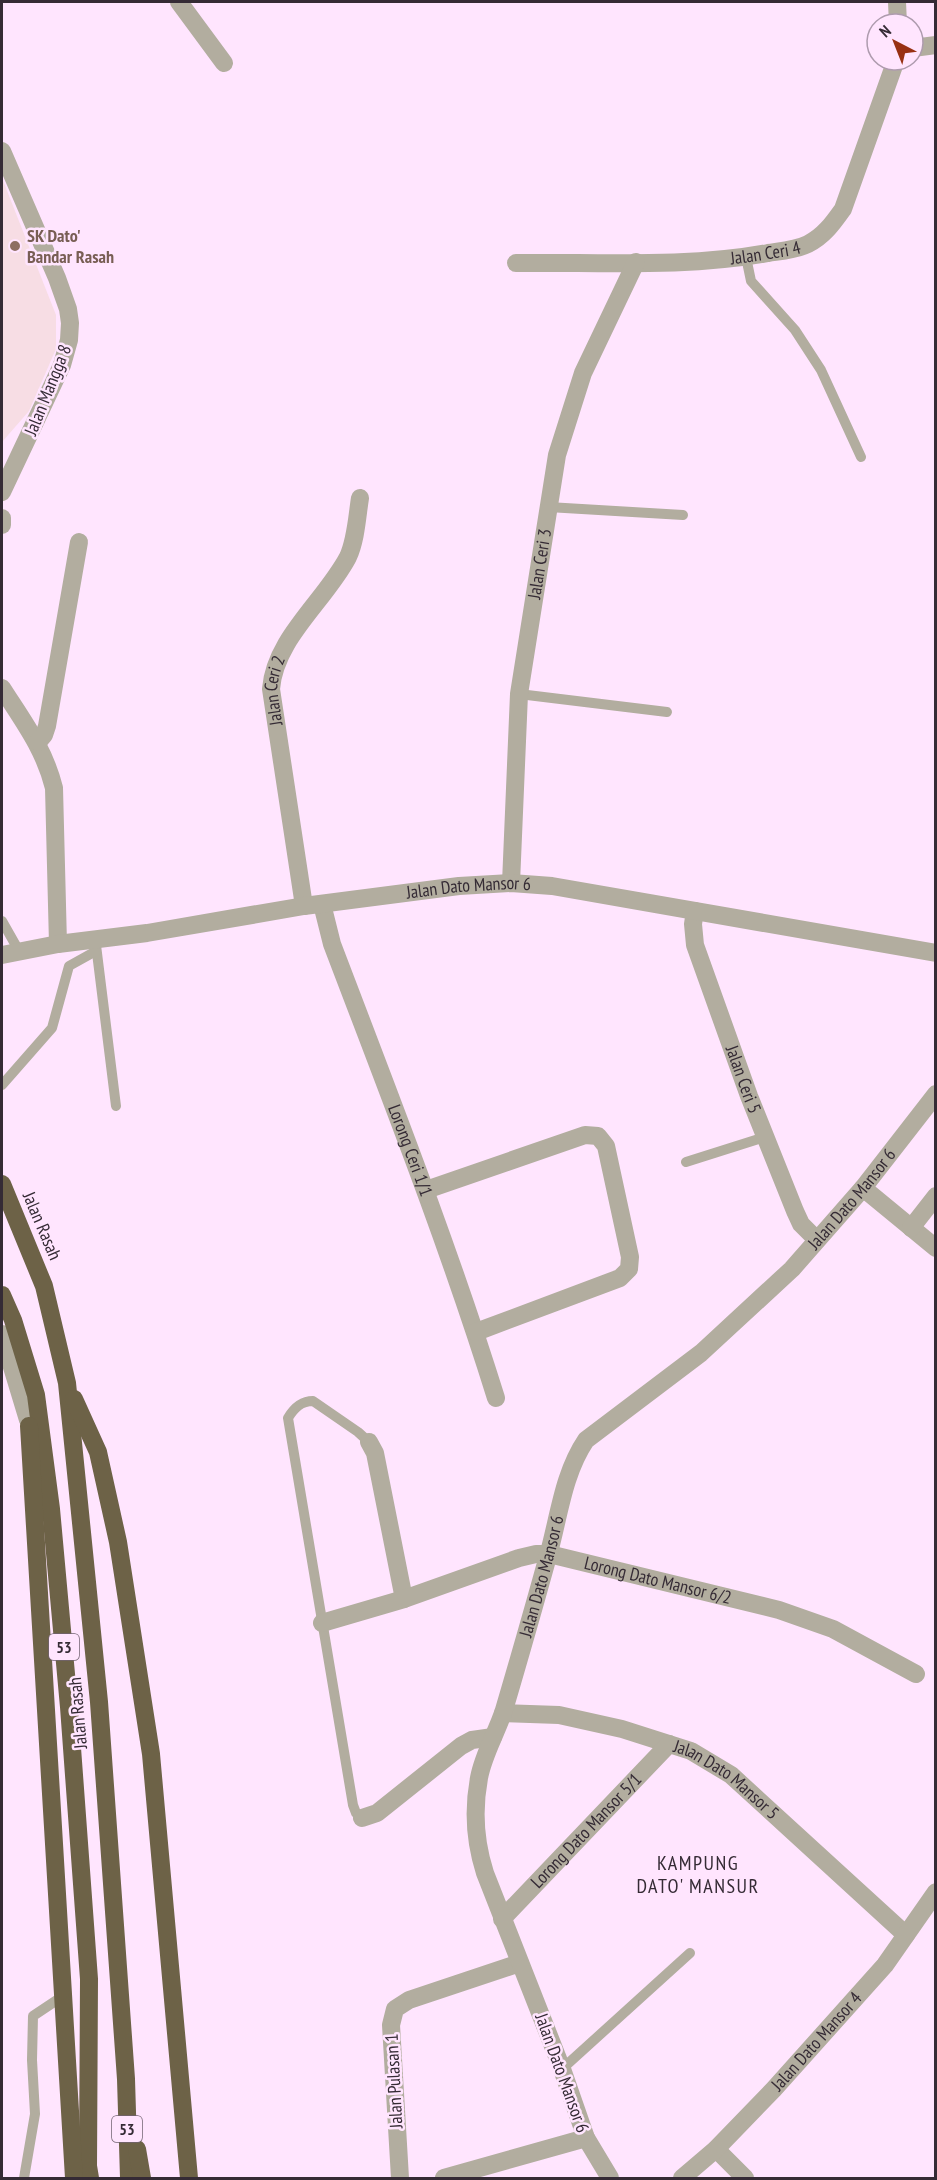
<svg xmlns="http://www.w3.org/2000/svg" width="937" height="2180" viewBox="0 0 937 2180" font-family="'PT Sans Narrow',sans-serif">
	<style>
		.education { fill: #f7dde4 }
		.lines { fill: none; stroke-linecap: round; stroke-linejoin: round }
		.lane { stroke: #b2ad9f; stroke-width: 10 }
		.street { stroke: #b2ad9f; stroke-width: 18 }
		.highway { stroke: #6d6247; stroke-width: 18 }
		.education-dot { fill: #8d6e63; stroke: #ffe5fe; stroke-width: 2 }
		.labels { text-anchor: middle; stroke-width: 5; stroke-linejoin: round; paint-order: stroke }
		.shield { fill: #ffe5fe; stroke: #726371; stroke-width: 1.5 }
		.shield-label { font-size: 16px; font-weight: bold; fill: #352b35 }
		.education-label { font-size: 18px; font-weight: bold; fill: #785e54; stroke: #ffe5fe; text-anchor: start }
		.street-label { font-size: 18px; fill: #352b35; stroke: #ffe5fe }
		.neighbourhood-label { font-size: 20px; letter-spacing: 1.5px; fill: #352b35; stroke: #ffe5fe }
	</style>
	<rect width="100%" height="100%" fill="#ffe5fe"/>
	<path class="education" d="M2,178l54,137v34l-27,62 -27,31z"/>
	<g class="lines">
		<g class="lane">
			<path d="M746,257l5,24 44,49 26,40 40,87"/>
			<path d="M548,507l135,8"/>
			<path d="M519,694l148,18"/>
			<path d="M2,921l17,30"/>
			<path d="M96,945l20,161"/>
			<path d="M2,1085l50,-57 17,-62 27,-15"/>
			<path d="M686,1162l79,-25"/>
			<path d="M362,1818l-6,-5 -3,-8 -65,-387c6,-10 13,-17 25,-17l45,31 11,10"/>
			<path d="M562,2069l128,-116"/>
			<path d="M24,2178l11,-64 -3,-54 1,-44 30,-20"/>
		</g>
		<g class="street">
			<path d="M179,2l45,61"/>
			<path d="M897,2l1,22"/>
			<path d="M913,48l23,-3"/>
			<path d="M2,151l55,127 11,31 2,14 -1,17 -7,25 -60,127"/>
			<path id="s1" d="M516,263c81,-1 172,5 252,-10 13,-2 28,-3 40,-9 16,-8 25,-21 35,-35l53,-149"/>
			<path d="M2,518v7"/>
			<path d="M2,688c21,33 42,60 52,100l4,156"/>
			<path d="M38,742l6,-7 3,-9 32,-184"/>
			<path id="s2" d="M511,883l8,-189 38,-239 26,-82 53,-111"/>
			<path id="s3" d="M322,904l10,40c57,150 116,300 164,454"/>
			<path id="s4" d="M304,906l-33,-217c4,-51 54,-88 77,-132 8,-17 9,-40 12,-59"/>
			<path id="s5" d="M695,911l-2,13 2,21 54,151 46,115 6,13 16,16"/>
			<path id="s6" d="M2,955l56,-11 89,-11 157,-27 155,-20 52,-3 41,3 384,67"/>
			<path d="M863,1188l73,60"/>
			<path d="M426,1190l159,-55 13,1 8,10 24,111 -1,12 -9,9 -144,54"/>
			<path d="M911,1228l25,-32"/>
			<path d="M2,1334l26,86"/>
			<path d="M369,1442l6,11 29,146"/>
			<path id="s7" d="M322,1623l82,-24 115,-41 17,-4h13l230,56 54,19 83,45"/>
			<path id="s8" d="M503,1713l56,2 63,14 69,22 40,24 175,160"/>
			<path d="M362,1818l15,-5 84,-67 11,-6 21,-3"/>
			<path id="s9" d="M502,1919l167,-175"/>
			<path d="M716,2149l29,29"/>
			<path d="M400,2178l-9,-153 4,-16 14,-9 111,-37"/>
			<path d="M444,2178l142,-40"/>
			<path id="s10" d="M610,2178l-24,-40 -24,-69 -77,-196c-10,-31 -12,-63 -6,-95 4,-23 18,-46 25,-68 15,-51 30,-103 44,-154 11,-39 15,-82 38,-116l115,-87 91,-84 71,-81 73,-94"/>
			<path id="s11" d="M682,2178l34,-29 58,-60 111,-124 51,-73"/>
		</g>
		<g class="highway">
			<path d="M2,1184l42,102 23,97 32,319 27,377 3,99"/>
			<path d="M2,1295l11,25 23,75 15,114 18,198 20,272 -1,187 2,12"/>
			<path d="M74,1399l24,53 20,90 33,212 38,424"/>
			<path d="M29,1426l45,752"/>
			<path d="M137,2149l5,29"/>
		</g>
	</g>
	<circle class="education-dot" cx="15" cy="246" r="6"/>
	<g class="labels">
		<g class="shield">
			<rect x="49" y="1634" width="30" height="26" rx="4.5"/>
			<rect x="112" y="2116" width="30" height="26" rx="4.5"/>
		</g>
		<g class="shield-label">
			<text x="64" y="1653">53</text>
			<text x="127" y="2135">53</text>
		</g>
		<g class="education-label">
			<text x="27" y="242">SK Dato'<tspan x="27" dy="21">Bandar Rasah</tspan></text>
		</g>
		<g class="street-label">
			<text dy="6" stroke="none"><textPath href="#s1" startOffset="250">Jalan Ceri 4</textPath></text>
			<text transform="translate(48 390) rotate(-68)" y="6">Jalan Mangga 8</text>
			<text dy="6" stroke="none"><textPath href="#s2" startOffset="321">Jalan Ceri 3</textPath></text>
			<text dy="6" stroke="none"><textPath href="#s4" startOffset="218">Jalan Ceri 2</textPath></text>
			<text dy="6" stroke="none"><textPath href="#s6" startOffset="472">Jalan Dato Mansor 6</textPath></text>
			<text dy="6" stroke="none"><textPath href="#s5" startOffset="177">Jalan Ceri 5</textPath></text>
			<text dy="6" stroke="none"><textPath href="#s3" startOffset="262">Lorong Ceri 1/1</textPath></text>
			<text dy="6" stroke="none"><textPath href="#s10" startOffset="1142">Jalan Dato Mansor 6</textPath></text>
			<text transform="translate(42 1226) rotate(67)" y="6">Jalan Rasah</text>
			<text dy="6" stroke="none"><textPath href="#s10" startOffset="638">Jalan Dato Mansor 6</textPath></text>
			<text dy="6" stroke="none"><textPath href="#s7" startOffset="350">Lorong Dato Mansor 6/2</textPath></text>
			<text transform="translate(78 1713) rotate(-95)" y="6">Jalan Rasah</text>
			<text dy="6" stroke="none"><textPath href="#s8" startOffset="238">Jalan Dato Mansor 5</textPath></text>
			<text dy="6" stroke="none"><textPath href="#s9" startOffset="122">Lorong Dato Mansor 5/1</textPath></text>
			<text dy="6" stroke="none"><textPath href="#s11" startOffset="192">Jalan Dato Mansor 4</textPath></text>
			<text transform="translate(562 2073) rotate(70)" y="6">Jalan Dato Mansor 6</text>
			<text transform="translate(394 2081) rotate(-93)" y="6">Jalan Pulasan 1</text>
		</g>
		<g class="neighbourhood-label">
			<text x="698" y="1870">KAMPUNG<tspan x="698" dy="23">DATO' MANSUR</tspan></text>
		</g>
	</g>
	<rect width="937" height="2180" fill="none" stroke="#352b35" stroke-width="6"/>
	<g transform="translate(895 42) rotate(318)"><circle r="28" fill="#ffe5fe" stroke="#ae9bae" stroke-width="1.5"/>
	<path d="M0-4.5L10 22L0 15L-10 22Z" fill="#983013"/>
	<text y="-9" font-size="16" font-weight="bold" text-anchor="middle" fill="#352b35">N</text>
	</g>
</svg>
